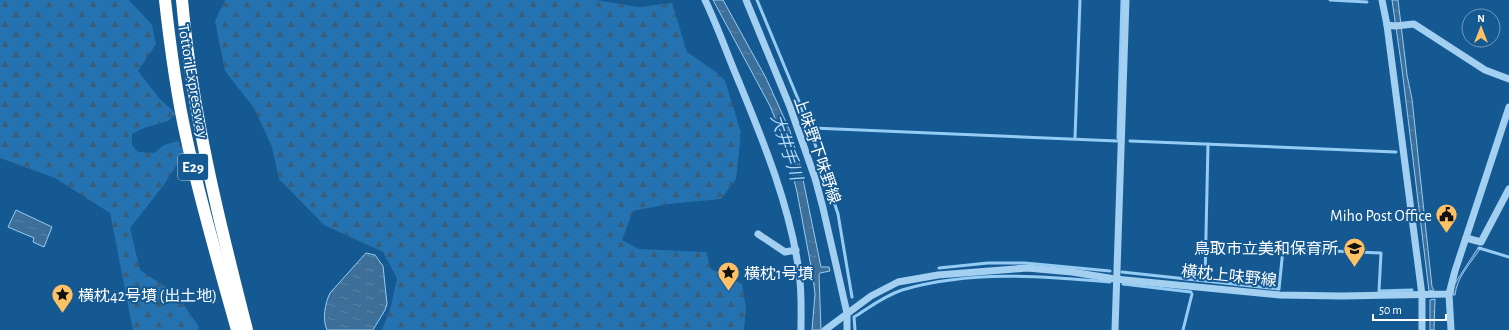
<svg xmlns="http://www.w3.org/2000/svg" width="1509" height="330" viewBox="0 0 1509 330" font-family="'Alegreya Sans','Noto Sans JP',sans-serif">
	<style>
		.forest { fill: url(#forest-firs) }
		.water { fill: url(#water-ripples); stroke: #95ccf4 }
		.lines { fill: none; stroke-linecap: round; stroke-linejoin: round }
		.stream { stroke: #95ccf4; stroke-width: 3 }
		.minor { stroke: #a3cff1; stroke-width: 7 }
		.highway { stroke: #fff; stroke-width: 12 }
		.labels { text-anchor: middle; stroke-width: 4; stroke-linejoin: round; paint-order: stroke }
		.shield { fill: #155993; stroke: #b9cddf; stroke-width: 1 }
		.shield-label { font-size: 15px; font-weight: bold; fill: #fff }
		.street-label { font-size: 16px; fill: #fff; stroke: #155993 }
		.poi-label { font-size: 16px; fill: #fff; stroke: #155993; text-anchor: end }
		.water-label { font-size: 17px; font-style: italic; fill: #afd8f8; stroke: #155993 }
	</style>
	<defs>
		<pattern id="forest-firs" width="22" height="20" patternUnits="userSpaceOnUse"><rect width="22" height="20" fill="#2472af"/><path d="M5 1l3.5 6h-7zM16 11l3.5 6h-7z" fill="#3a5d79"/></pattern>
		<pattern id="water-ripples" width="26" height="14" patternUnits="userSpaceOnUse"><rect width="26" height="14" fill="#3e6f98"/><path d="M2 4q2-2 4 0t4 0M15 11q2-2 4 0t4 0" fill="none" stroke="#5b85a7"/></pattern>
	</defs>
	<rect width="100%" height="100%" fill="#155993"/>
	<g class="forest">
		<path d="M0,0h129l23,25 4,19 -18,27 21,27 17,16 -8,7 -24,7 -12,6v11l6,7 16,1 10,-8 14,-4 7,11 -22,34 -33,42 10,42 37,25 22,32 -1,3h-65l-23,-117 -55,-35 -55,-20z"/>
		<path d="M225,0h371l42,7 34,-4 15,49 25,17 13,11 16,53 -5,46 -15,20 -53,5 -35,7 -11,29 17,9 67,3 5,17 31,15 4,24 -2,22h-362l9,-24 6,-28 -14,-26 -59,-27 -45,-46 -7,-32 -18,-39 -29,-37 -10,-50z"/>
	</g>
	<g class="water">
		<path d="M713,0h10l43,78 24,53 10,34 21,102h8l1,4 -10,2 -1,2 2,55h-9l3,-36 -2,-17 -16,-85 -12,-49 -15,-37z"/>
		<path d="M1392,0h6l9,75 5,24 20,188 2,3 -5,1 -27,-222z"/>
		<path d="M16,210l36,17 -8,20 -11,-5 1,-4 -26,-11z"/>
		<path d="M1478,248l2,1c-10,15 -23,28 -25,46h-2l1,-10 3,-5z"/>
		<path d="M366,253l9,2 8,11 4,38 -2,6 -12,20h-46c-5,-10 -2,-27 3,-37z"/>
		<path d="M1435,299l-1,31h-4v-30z"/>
	</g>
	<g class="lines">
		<g class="stream">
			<path d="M757,0l41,99 17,45 23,70 14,83"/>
			<path d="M1330,0l37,2"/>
			<path d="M813,128l304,13"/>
			<path d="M1075,138l5,-138"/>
			<path d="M1118,138l4,-138"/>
			<path d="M1130,141l266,11"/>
			<path d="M1479,248l30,9"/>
			<path d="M939,268l49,-5h37l85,8"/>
			<path d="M1122,272l157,17 4,-40 98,4 -2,38 33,-1"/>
			<path d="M1205,280l3,-136"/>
			<path d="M1123,284l68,8"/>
			<path d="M855,330l-1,-13c16,-10 30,-21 48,-27 68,-20 139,-14 208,-8"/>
			<path d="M1183,330l9,-36"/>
		</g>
		<g class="minor">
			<path d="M705,0c13,27 22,54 34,82 25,61 51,124 60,190 3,20 2,39 2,58"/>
			<path d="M746,0l44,107 25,71 8,30 24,105v17"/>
			<path d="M1382,0l5,25 35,270v35"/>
			<path d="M1387,25l8,1 19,-2 71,46 24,9"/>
			<path d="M758,234l27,18 11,-2"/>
			<path d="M1466,238l15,4 28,-53"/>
			<path d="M1449,294l2,36"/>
			<path d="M825,330l46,-34 27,-14 40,-7 89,-7 45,4 43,7 165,16 62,1 107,-2 6,-23 54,-164"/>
			<path d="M1115,330l11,-330"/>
		</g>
		<g class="highway">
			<path d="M165,0c5,45 11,91 21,136 14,65 33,129 51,194"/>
			<path d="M182,0c10,112 37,221 65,330"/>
		</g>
	</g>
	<defs>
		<symbol id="civic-pin" viewBox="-11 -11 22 30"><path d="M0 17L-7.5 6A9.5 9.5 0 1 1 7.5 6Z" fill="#ffc163" stroke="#155993"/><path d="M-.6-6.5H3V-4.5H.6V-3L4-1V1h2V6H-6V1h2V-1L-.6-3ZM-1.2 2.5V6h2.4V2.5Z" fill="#111"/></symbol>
		<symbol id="school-pin" viewBox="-11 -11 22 30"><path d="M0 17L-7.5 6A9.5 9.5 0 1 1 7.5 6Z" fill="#ffc163" stroke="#155993"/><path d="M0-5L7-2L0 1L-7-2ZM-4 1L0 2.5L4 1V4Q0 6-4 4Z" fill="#111"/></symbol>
		<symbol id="sight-pin" viewBox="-11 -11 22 30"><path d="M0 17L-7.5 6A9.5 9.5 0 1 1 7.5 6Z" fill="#ffc163" stroke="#155993"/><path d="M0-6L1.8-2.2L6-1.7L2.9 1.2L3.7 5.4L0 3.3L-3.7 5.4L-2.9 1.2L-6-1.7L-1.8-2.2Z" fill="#111"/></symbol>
	</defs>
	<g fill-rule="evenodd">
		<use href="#civic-pin" x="1434" y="202" width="25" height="34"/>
		<use href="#school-pin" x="1342" y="236" width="25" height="34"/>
		<use href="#sight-pin" x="716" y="260" width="25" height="34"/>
		<use href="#sight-pin" x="50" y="282" width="25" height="34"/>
	</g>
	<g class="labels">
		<rect class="shield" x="178" y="154" width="30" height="26" rx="3"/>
		<g class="shield-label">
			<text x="193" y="172">E29</text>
		</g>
		<g class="street-label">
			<text transform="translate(194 81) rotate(80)" y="6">Tottori Expressway</text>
			<text transform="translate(818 150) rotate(71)" y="6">上味野下味野線</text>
			<text transform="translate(1229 275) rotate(6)" y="6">横枕上味野線</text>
		</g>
		<g class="poi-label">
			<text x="1432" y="221">Miho Post Office</text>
			<text x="1338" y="254">鳥取市立美和保育所</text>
			<text x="744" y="279" text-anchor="start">横枕1号墳</text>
			<text x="78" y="301" text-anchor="start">横枕42号墳 (出土地)</text>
		</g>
		<g class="water-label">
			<text transform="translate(787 147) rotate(72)" y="6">大井手川</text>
		</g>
	</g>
	<g transform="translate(1481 28)"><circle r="19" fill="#155993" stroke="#739bbe"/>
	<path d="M0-3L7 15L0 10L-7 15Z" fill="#ffc163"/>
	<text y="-6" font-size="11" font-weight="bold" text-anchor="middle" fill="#ffffff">N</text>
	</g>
	<path d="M1373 314v6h73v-6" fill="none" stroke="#ffffff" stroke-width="2"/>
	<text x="1379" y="314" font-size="12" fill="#ffffff" stroke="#155993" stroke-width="3" paint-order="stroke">50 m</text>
</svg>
